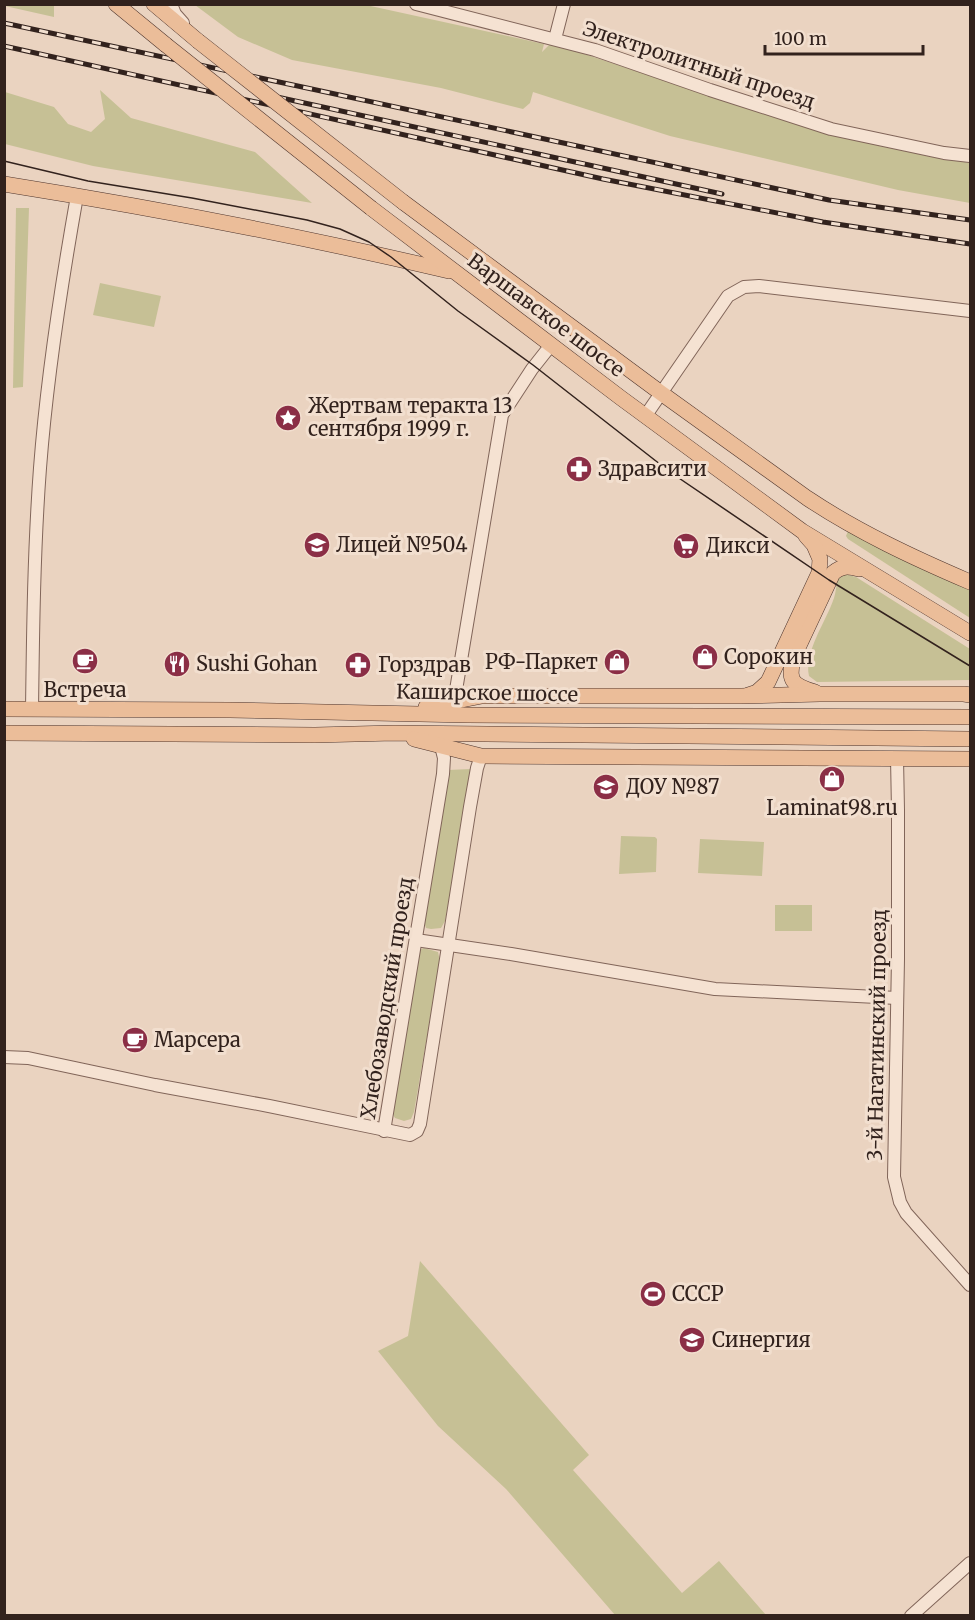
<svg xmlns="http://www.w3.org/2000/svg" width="975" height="1620" viewBox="0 0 975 1620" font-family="Merriweather,serif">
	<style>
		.green { fill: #c6c095 }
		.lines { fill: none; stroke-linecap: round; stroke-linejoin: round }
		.minor-casing { stroke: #816559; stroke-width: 14 }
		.major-casing { stroke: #4f352d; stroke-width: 16 }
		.minor { stroke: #f5e2d2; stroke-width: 12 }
		.major { stroke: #ebbd99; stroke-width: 15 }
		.tram { stroke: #32221d; stroke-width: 1.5 }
		.rail-casing { stroke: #32221d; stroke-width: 5 }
		.rail { stroke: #f2dfcf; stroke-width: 3; stroke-dasharray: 9; stroke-linecap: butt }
		.major-bridge-casing { stroke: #4f352d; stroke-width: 16; stroke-linecap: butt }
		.major-bridge { stroke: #ebbd99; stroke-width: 15 }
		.labels { text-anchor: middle; stroke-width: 6; stroke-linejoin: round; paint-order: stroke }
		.street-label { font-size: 20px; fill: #32221d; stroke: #f2dfcf }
		.poi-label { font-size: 20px; fill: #32221d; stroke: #f2dfcf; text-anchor: start }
	</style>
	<rect width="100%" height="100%" fill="#ead3c0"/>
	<g class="green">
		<path d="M5,4h37l2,2 2,-1h8v12l-49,-11z"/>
		<path d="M195,5h171l178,39 -2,8 9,-9 279,92 140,28v40l-72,-13 -228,-54 -137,-44 -3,11 -7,6 -82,-21 -149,-28 -54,-23z"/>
		<path d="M100,90l31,28 124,34 57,51 -219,-37 -88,-22v-52l49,15 14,17 23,8 14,-13z"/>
		<path d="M16,208h13l-6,179 -10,1z"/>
		<path d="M100,283l61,13 -7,31 -61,-12z"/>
		<path d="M848,531l122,56v31l-122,-79 -2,-3z"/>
		<path d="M845,574l11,3 114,72v31l-153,2 -8,-6c-5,-25 17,-54 25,-78 2,-6 2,-13 4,-19z"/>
		<path d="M471,769l1,12 -2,7 -25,133 -4,7 -10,1 -5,-1 -3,-9 25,-149z"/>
		<path d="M621,836l34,1 2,2 -1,33 -37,2z"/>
		<path d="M700,839l64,3 -2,34 -64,-3z"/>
		<rect x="775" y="905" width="37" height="26"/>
		<path d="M424,948l14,4 2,9 -26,151 -3,7 -7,2 -9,-3 -3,-5 27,-163z"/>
		<path d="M420,1261l169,194 -16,15 109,123 37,-32 47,54h-151l-109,-126 -68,-63 -60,-75 30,-15z"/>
	</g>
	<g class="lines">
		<defs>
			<g id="minor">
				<path d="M171,4l4,10 8,9"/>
				<path d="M416,4l179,46 115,40 121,39 113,24 26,3"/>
				<path d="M555,39l9,-35"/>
				<path d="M646,415l82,-119 16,-9 15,-1 211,25"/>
				<path d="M454,702l48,-287 30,-46 19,-24"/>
				<path d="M32,710c1,-81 2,-162 8,-242 7,-92 21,-182 37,-272"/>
				<path d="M897,758l1,52v149l-4,218 6,25 6,11 64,72"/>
				<path d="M416,940l95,14 204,35 182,9"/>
				<path d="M4,1057l24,1 127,27 114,21 141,29 7,-4 3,-7 50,-317 7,-39 4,-12"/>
				<path d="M384,1131l59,-357 1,-16 -3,-12"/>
				<path d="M911,1616l59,-53"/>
			</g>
			<g id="major">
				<path d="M116,4l50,41"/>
				<path d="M154,4l44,37"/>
				<path d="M4,184c150,24 298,52 445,87"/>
				<path d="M403,202l258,191 146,105c51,34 107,60 163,84"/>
				<path d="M371,208l250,190 181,133 168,102"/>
				<path d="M815,692c-25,-7 -28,-13 -20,-38l38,-81c8,-7 15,-7 26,-4"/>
				<path d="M748,695l9,-3 11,-10 51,-109 1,-14 -6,-14 -8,-9"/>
				<path d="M426,707l56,-11h259l79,-2h144l6,1"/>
				<path d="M4,709l226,1 237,5 501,2"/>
				<path d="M4,733l311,2 79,-2 574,6"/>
				<path d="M414,739l67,17 489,3"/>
			</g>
		</defs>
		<use href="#minor" class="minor-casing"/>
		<use href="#major" class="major-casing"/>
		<use href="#minor" class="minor"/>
		<use href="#major" class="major"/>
		<path class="tram" d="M4,161l84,20 104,17 115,22 33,9 29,13 22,15 67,54 75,54 137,107 159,108 141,86"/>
		<defs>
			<g id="rail">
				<path d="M4,23l825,177 141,20"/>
				<path d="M4,46l599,133 220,43 147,22"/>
				<path d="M277,97l445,97"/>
			</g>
		</defs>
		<use href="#rail" class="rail-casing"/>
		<use href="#rail" class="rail"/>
		<defs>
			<g id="major-bridge">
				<path d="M198,41l205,161"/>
				<path d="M166,45l205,163"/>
			</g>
		</defs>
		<use href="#major-bridge" class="major-bridge-casing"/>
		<use href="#major-bridge" class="major-bridge"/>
	</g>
	<defs>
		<symbol id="sight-disc" viewBox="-11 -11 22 22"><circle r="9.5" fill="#8b2e46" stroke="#f2dfcf"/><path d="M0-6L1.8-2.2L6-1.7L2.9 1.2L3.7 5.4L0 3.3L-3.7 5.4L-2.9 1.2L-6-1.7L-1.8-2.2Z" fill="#fff"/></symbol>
		<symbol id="pharmacy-disc" viewBox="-11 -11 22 22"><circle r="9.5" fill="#8b2e46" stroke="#f2dfcf"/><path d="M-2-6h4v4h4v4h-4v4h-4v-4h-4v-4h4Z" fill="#fff"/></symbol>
		<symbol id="school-disc" viewBox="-11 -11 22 22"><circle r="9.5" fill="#8b2e46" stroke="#f2dfcf"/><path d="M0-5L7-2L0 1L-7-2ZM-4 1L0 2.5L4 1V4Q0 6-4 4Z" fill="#fff"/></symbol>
		<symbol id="supermarket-disc" viewBox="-11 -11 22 22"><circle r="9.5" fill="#8b2e46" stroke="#f2dfcf"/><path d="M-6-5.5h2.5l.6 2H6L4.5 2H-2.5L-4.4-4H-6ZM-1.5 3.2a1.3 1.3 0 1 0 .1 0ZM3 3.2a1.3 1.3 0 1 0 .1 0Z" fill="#fff"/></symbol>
		<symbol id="shop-disc" viewBox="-11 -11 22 22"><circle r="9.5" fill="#8b2e46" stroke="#f2dfcf"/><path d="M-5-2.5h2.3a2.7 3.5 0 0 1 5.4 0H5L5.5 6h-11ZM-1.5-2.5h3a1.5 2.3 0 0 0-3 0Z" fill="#fff"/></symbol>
		<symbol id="cafe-disc" viewBox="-11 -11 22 22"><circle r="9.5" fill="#8b2e46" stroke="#f2dfcf"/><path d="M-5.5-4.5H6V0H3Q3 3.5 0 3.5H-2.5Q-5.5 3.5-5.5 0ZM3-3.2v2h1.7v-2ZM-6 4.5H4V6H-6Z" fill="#fff"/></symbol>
		<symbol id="restaurant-disc" viewBox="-11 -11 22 22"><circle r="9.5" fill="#8b2e46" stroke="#f2dfcf"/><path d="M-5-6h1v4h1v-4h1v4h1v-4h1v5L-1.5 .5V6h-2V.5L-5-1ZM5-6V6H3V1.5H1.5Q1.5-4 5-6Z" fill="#fff"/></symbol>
		<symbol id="stadium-disc" viewBox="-11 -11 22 22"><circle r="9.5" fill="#8b2e46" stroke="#f2dfcf"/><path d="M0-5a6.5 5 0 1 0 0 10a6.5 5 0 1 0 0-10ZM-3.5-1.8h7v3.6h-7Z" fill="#fff"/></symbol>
		<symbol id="university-disc" viewBox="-11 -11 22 22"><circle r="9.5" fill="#8b2e46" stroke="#f2dfcf"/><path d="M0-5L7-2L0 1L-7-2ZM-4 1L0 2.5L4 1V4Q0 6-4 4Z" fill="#fff"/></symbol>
	</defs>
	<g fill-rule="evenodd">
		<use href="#sight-disc" x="273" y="403" width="30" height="30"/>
		<use href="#pharmacy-disc" x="564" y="454" width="30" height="30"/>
		<use href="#school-disc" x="302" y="530" width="30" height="30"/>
		<use href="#supermarket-disc" x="671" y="531" width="30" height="30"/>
		<use href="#shop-disc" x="690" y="642" width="30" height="30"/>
		<use href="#cafe-disc" x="70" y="646" width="30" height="30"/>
		<use href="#shop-disc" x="602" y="647" width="30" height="30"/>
		<use href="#restaurant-disc" x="162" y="649" width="30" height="30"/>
		<use href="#pharmacy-disc" x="343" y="650" width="30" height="30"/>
		<use href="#shop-disc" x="817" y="764" width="30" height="30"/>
		<use href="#school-disc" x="591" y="772" width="30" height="30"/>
		<use href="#cafe-disc" x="120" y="1025" width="30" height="30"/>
		<use href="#stadium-disc" x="638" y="1279" width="30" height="30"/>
		<use href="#university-disc" x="677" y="1325" width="30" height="30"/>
	</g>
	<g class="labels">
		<g class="street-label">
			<text transform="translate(699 65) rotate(18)" y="7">Электролитный проезд</text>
			<text transform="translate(546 315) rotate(37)" y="7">Варшавское шоссе</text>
			<text transform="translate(487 693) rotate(1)" y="7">Каширское шоссе</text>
			<text transform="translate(387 998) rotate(-81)" y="7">Хлебозаводский проезд</text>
			<text transform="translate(877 1035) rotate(-89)" y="7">3-й Нагатинский проезд</text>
		</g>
		<g class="poi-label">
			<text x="308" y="413">Жертвам теракта 13<tspan x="308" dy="23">сентября 1999 г.</tspan></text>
			<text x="598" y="476">Здравсити</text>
			<text x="336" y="552">Лицей №504</text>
			<text x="706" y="553">Дикси</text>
			<text x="724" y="664">Сорокин</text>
			<text x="598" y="669" text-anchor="end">РФ-Паркет</text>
			<text x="196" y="671">Sushi Gohan</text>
			<text x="378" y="672">Горздрав</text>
			<text x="85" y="697" text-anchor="middle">Встреча</text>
			<text x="626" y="794">ДОУ №87</text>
			<text x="832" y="815" text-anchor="middle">Laminat98.ru</text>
			<text x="154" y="1047">Марсера</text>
			<text x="672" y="1301">СССР</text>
			<text x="712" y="1347">Синергия</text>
		</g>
	</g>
	<rect width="975" height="1620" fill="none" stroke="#32221d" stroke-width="12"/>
	<path d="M765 45v9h158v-9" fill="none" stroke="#32221d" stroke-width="3"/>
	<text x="774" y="45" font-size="18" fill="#32221d" stroke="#f2dfcf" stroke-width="4.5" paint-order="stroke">100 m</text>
</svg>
